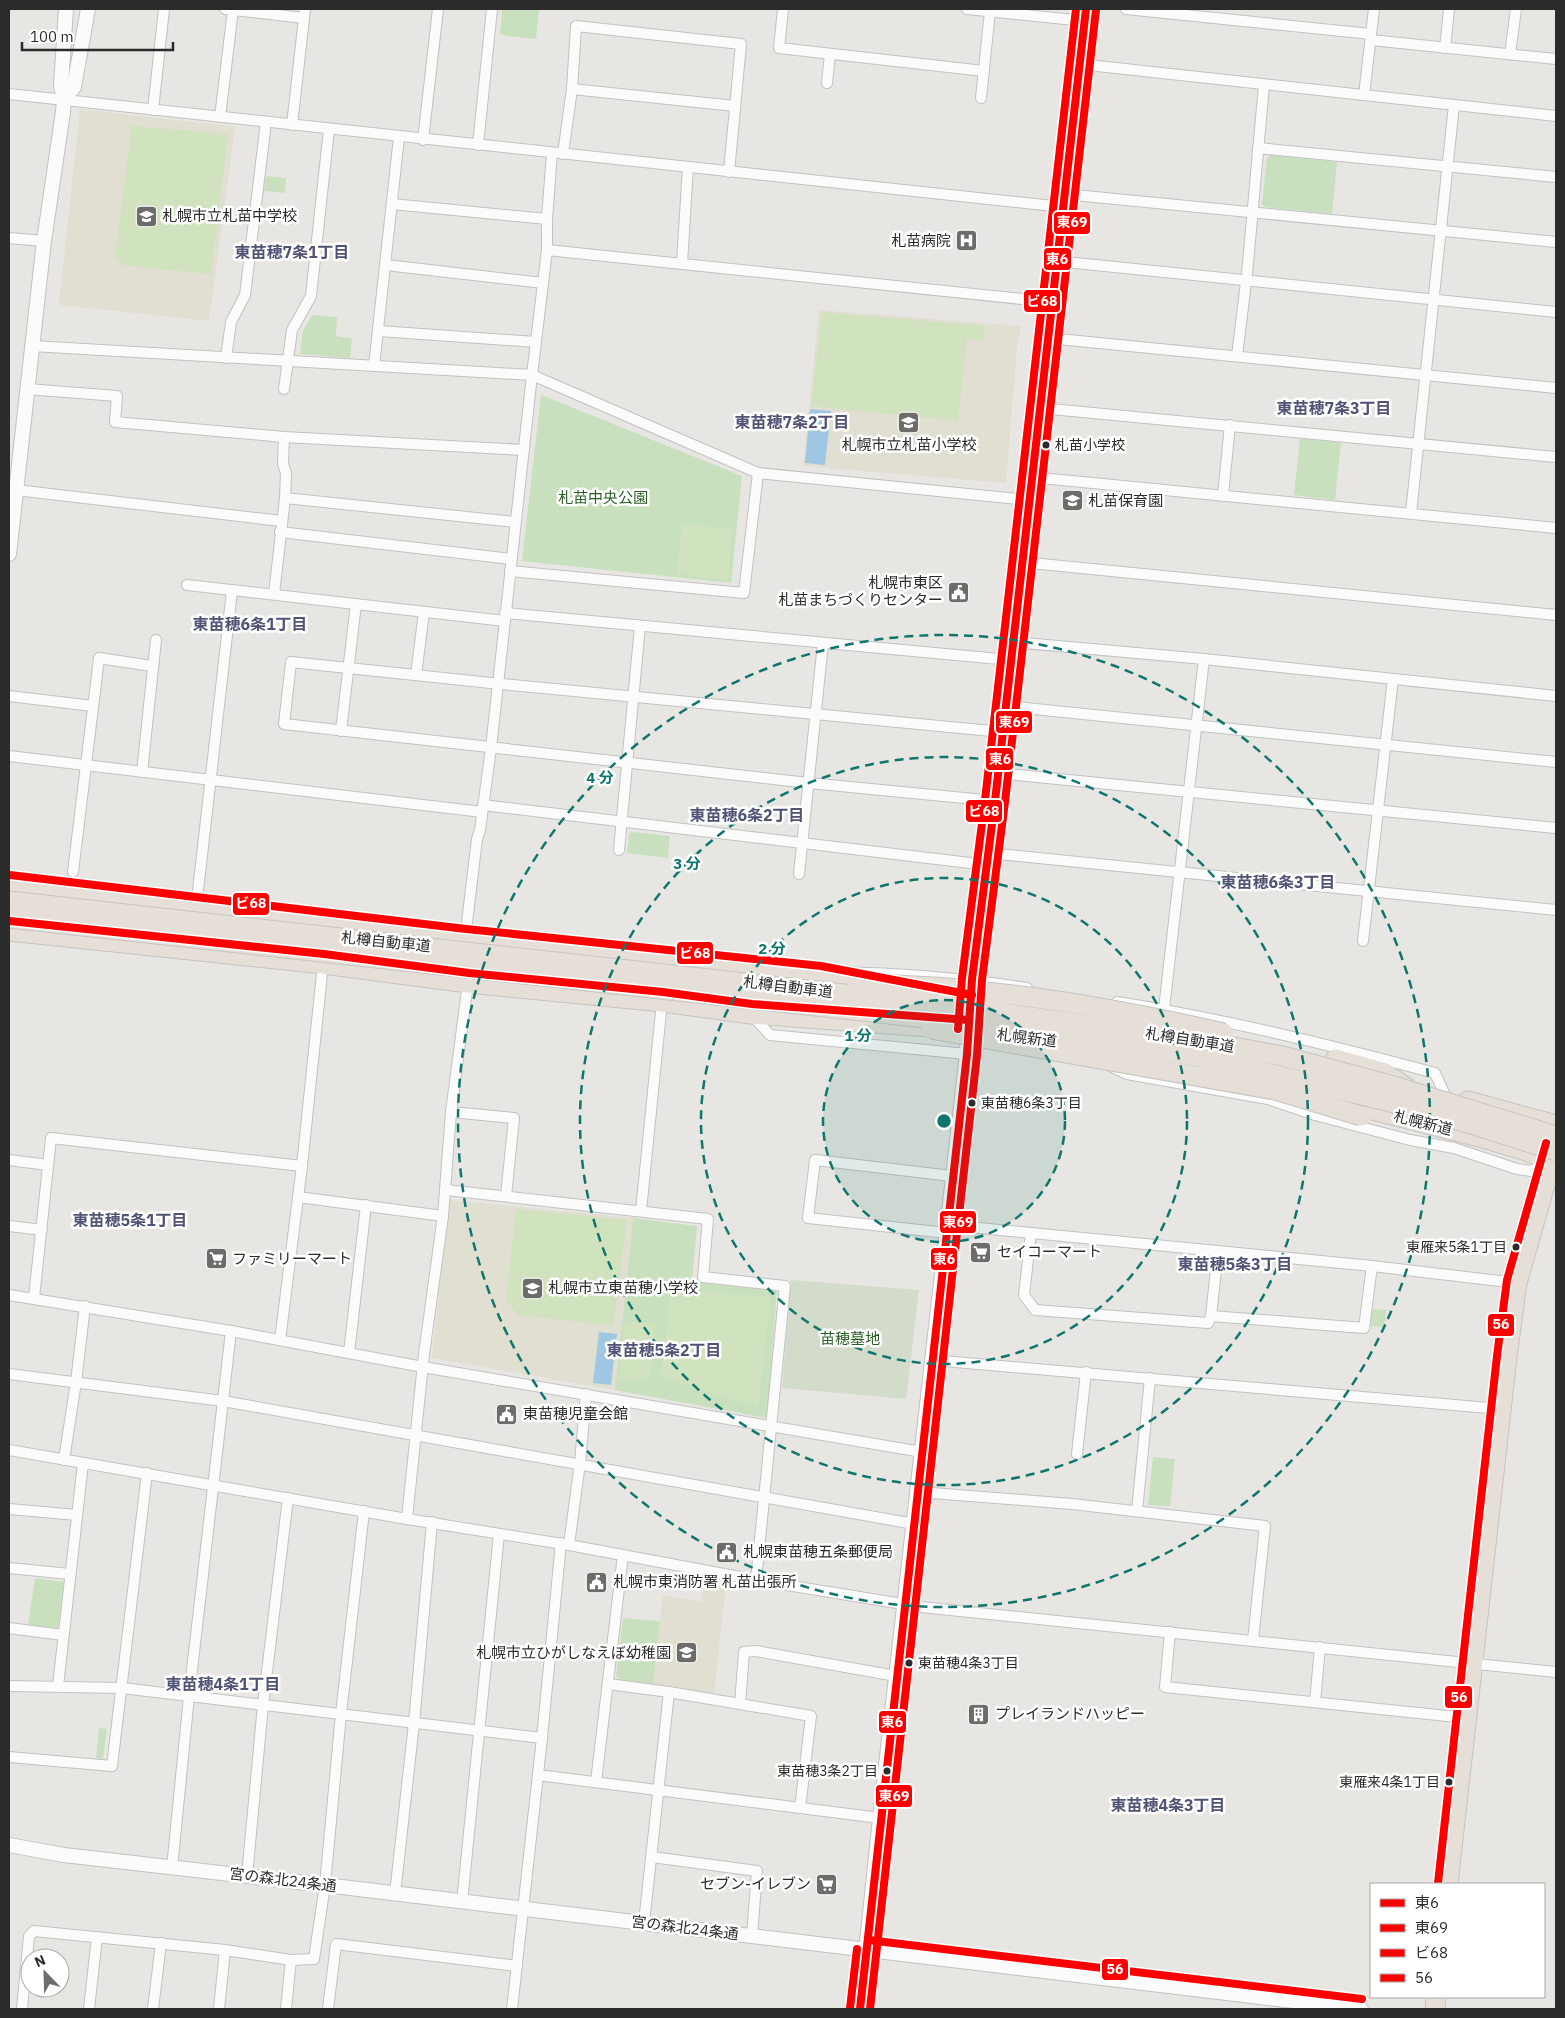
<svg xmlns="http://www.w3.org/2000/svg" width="1565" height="2018" viewBox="0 0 1565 2018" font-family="'IBM Plex Sans','Noto Sans JP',sans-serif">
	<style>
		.education { fill: #e1ded2 }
		.green { fill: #c9e0bf }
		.cemetery { fill: #d3dccb }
		.pitch { fill: #d0e3be }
		.water { fill: #9fc7e1 }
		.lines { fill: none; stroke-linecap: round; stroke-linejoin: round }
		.street-casing { stroke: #c2c2c2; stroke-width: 12 }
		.secondary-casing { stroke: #c2c2c2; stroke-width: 16 }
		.highway-casing { stroke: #c5c4c2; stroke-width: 21 }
		.street { stroke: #fcfbfb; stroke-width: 10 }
		.secondary { stroke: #fcfbfb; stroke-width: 14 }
		.highway { stroke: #e6dfd7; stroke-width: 19 }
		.highway-bridge-casing { stroke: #c5c4c2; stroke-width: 21; stroke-linecap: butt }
		.highway-bridge { stroke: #e6dfd7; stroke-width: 19 }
		.bus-1-casing { stroke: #fff; stroke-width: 11 }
		.bus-2-casing { stroke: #fff; stroke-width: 11 }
		.bus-3-casing { stroke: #fff; stroke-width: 11 }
		.bus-4-casing { stroke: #fff; stroke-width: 11 }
		.bus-1 { stroke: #f00; stroke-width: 8 }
		.bus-2 { stroke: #f00; stroke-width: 8 }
		.bus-3 { stroke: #f00; stroke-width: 8 }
		.bus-4 { stroke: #f00; stroke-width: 8 }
		.ring { fill: none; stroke: #0f766e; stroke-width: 2.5; stroke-dasharray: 9 6 }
		.bus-dot { fill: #2b2b2b; stroke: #fff; stroke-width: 2 }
		.labels { text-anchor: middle; stroke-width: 5; stroke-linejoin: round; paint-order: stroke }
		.bus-label { font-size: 14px; fill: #2b2b2b; stroke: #fff; text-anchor: start }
		.poi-label { font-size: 15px; fill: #2b2b2b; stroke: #fff; text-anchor: start }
		.park-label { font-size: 15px; fill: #296024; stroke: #fff }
		.street-label { font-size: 15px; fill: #2b2b2b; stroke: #fff }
		.neighbourhood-label { font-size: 16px; font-weight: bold; fill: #515376; stroke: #fff }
		.centre { fill: #0f766e; stroke: #fff; stroke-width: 2.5 }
		.ring-label { font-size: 15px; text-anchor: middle; font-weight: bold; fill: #0f766e; stroke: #fff; stroke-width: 5; stroke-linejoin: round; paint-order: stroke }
		.line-badge { stroke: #fff; stroke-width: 2 }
		.badge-label { font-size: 14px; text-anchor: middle; font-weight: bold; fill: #fff }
	</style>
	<rect width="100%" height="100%" fill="#e8e6e2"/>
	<g class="education">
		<path d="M80,109l155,18 -26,194 -150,-16z"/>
		<path d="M819,310l202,16 -4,21 -11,136 -203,-17z"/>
		<path d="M449,1200l184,18 -18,172 -183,-32z"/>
		<path d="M705,1580l21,3 -12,110 -61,-9 10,-89 38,7z"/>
	</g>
	<g class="green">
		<path d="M502,9h37l-3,30 -36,-4z"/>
		<path d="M1271,155l66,7 -5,52 -67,-7 -3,-3 5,-46z"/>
		<path d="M266,176l20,2 -1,15 -21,-2z"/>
		<path d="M312,315l25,2 -1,19 16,2 -2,20 -50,-4 3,-23z"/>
		<path d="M541,395l201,81 -11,107 -209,-22z"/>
		<path d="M1300,438l41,5 -6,57 -41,-5z"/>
		<path d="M632,832l38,4 -2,22 -41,-5 2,-19z"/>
		<path d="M633,1218l64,8 -5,55 85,10 -10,127 -152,-28z"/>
		<path d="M1372,1309l14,1 -2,17 -14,-1z"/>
		<path d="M1153,1457l22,2 -5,47 -22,-1z"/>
		<path d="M35,1578l29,4 -6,47 -30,-3z"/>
		<path d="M623,1618l37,3 -7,63 -33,-4 -4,-4z"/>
		<path d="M99,1728l8,1 -4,30 -7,-1z"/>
	</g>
	<path class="cemetery" d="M791,1280l128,10 -13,109 -124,-11z"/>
	<g class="pitch">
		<path d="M132,126l96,8 -17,140 -90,-9 -6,-8z"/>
		<path d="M822,312l163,14 -1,13h-17l-9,82 -147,-15z"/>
		<path d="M682,524l50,5 -4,51 -51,-6z"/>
		<path d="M516,1209l111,11 -14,106 -95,-11 -12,-15z"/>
		<path d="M672,1290l98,7 -12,110 -97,-29z"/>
		<path d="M625,1321l30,3 -6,57 -30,-3z"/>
	</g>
	<g class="water">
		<path d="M810,409l21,2 -6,54 -20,-2z"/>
		<path d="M599,1332l18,2 -6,51 -18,-2z"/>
	</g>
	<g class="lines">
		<defs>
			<g id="street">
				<path d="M225,9l79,9"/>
				<path d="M783,9l-4,39 205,23"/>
				<path d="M967,9l117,12"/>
				<path d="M1126,9l245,25"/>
				<path d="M1371,40l185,19"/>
				<path d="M1445,48l4,-39"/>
				<path d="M1510,54l6,-45"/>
				<path d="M1079,64l477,52"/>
				<path d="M827,83l3,-29"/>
				<path d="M572,89l163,17"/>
				<path d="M9,94l1054,113"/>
				<path d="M1364,95l10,-86"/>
				<path d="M981,98l9,-87"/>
				<path d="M153,110l11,-101"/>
				<path d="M220,117l13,-107"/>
				<path d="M292,125l13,-116"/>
				<path d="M423,140l15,-131"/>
				<path d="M478,145l14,-136"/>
				<path d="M1258,148l298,29"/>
				<path d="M563,154l9,-65 4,-63 165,18 -12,128"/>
				<path d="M1064,194l492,48"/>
				<path d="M392,204l155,15"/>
				<path d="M9,238l35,3"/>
				<path d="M547,250l504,52"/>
				<path d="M1056,261l500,51"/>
				<path d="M682,263l6,-96"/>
				<path d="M386,265l157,18"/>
				<path d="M379,331l157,11"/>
				<path d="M1048,338l508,50"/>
				<path d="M32,346l500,29 226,98 270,27"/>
				<path d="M1237,356l10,-82 17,-189"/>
				<path d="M226,358l5,-36 14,-27 21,-173"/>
				<path d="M374,366l25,-229"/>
				<path d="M27,389l90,7 -2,26 169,15 240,13"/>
				<path d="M284,389l8,-59 19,-34 18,-167"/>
				<path d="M1040,408l516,49"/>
				<path d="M1031,477l525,51"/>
				<path d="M16,490l265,31"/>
				<path d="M1223,496l7,-71"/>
				<path d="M285,498l230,24"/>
				<path d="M1411,513l43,-408"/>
				<path d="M280,532l231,27"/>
				<path d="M1021,562l535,53"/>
				<path d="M510,571l234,22 14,-120"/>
				<path d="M187,585l318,36"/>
				<path d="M274,594l11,-96 1,-25 -3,-9 1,-27"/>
				<path d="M505,613l505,47"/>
				<path d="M1012,642l192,17 352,37"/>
				<path d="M416,675l8,-63"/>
				<path d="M9,696l84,10"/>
				<path d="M1005,706l551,56"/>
				<path d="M341,731l15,-127"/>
				<path d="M9,756l473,56"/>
				<path d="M142,772l14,-132"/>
				<path d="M997,773l559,55"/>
				<path d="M995,801l-186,-18 -525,-59 7,-62 200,21 511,49"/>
				<path d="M483,805l504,60"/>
				<path d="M619,850l21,-224"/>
				<path d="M988,853l568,57"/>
				<path d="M73,872l26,-214 53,8"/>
				<path d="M799,874l24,-231"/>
				<path d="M196,908l36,-317"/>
				<path d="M465,939l12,-100 3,-9 11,-82 41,-373 15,-125v-31l5,-66"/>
				<path d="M1363,941l30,-262"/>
				<path d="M837,972c64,1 127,6 190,16"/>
				<path d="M1117,1002c108,17 213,43 318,71l10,22"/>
				<path d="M1164,1009l40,-350"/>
				<path d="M751,1014l19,21 197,19"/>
				<path d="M1112,1067l15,7 141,25 47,16 95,25 44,8 63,21 14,2 20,-10"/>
				<path d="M451,1112l63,6 -8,78"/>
				<path d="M9,1160l39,5"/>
				<path d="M446,1190l262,29 -5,58 82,9 -29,294"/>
				<path d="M298,1197l145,19"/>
				<path d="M641,1211l21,-209"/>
				<path d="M948,1225l424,41 145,17"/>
				<path d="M9,1226l33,4"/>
				<path d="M947,1233l-139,-15 7,-58 137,16"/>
				<path d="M1031,1233l-7,62 11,15 173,13 3,-7"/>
				<path d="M1218,1251l-7,65 153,12 8,-62"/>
				<path d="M9,1295l222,36 192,36 499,85"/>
				<path d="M34,1298l17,-160 251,28"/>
				<path d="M280,1340l22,-174 21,-202"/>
				<path d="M349,1353l17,-148"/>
				<path d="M932,1360l569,49"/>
				<path d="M9,1374l214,27 691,123"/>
				<path d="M9,1450l398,69 162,26 187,35 165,27 635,65"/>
				<path d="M1077,1454l9,-82"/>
				<path d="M64,1460l12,-78 9,-76"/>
				<path d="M918,1487l14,6 140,11 193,22 -12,114"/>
				<path d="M9,1509l68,6"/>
				<path d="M1137,1511l13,-133"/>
				<path d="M407,1519l17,-165 19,-138 8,-104 17,-129"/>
				<path d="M569,1545l11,-82 6,-69"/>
				<path d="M9,1568l61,6"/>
				<path d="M9,1628l54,7"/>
				<path d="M1170,1632l-5,55 302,31"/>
				<path d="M608,1684l61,8 142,24 -11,92"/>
				<path d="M9,1686l113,2 420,50"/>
				<path d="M58,1686l25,-223"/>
				<path d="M1315,1702l5,-55"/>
				<path d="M740,1704l4,-52 12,-1 140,25"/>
				<path d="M9,1757l103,9 35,-293"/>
				<path d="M538,1775l342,43"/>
				<path d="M596,1782l27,-227"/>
				<path d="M652,1857l105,14 -5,65"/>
				<path d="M172,1868l17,-172 42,-365"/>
				<path d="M247,1876l16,-171 25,-207"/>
				<path d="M395,1894l19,-171 18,-201"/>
				<path d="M462,1902l37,-368"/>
				<path d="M644,1923l25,-231"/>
				<path d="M22,2009l7,-73 5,-5 191,19 66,10 23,-1 11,-74 16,-171 23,-203"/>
				<path d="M89,2009l8,-72"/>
				<path d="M153,2009l8,-66"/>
				<path d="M219,2009l6,-59"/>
				<path d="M286,2009l5,-49"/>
				<path d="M328,2009l8,-65 181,22"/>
				<path d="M512,2009l30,-271 19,-195"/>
			</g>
			<g id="secondary">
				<path d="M64,99l10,-12 14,-78"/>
				<path d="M9,554l35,-313 19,-129 1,-13 -3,-13 5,-77"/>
				<path d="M970,999l116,-990"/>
				<path d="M9,1845l55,10 261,30 1036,124"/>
				<path d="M860,2009l20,-191 87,-764 1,-26"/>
			</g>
			<g id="highway">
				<path d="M9,885l456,54 355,37 54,10"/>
				<path d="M9,931l314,33 145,19 194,19 89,12 190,14"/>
				<path d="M1166,1059l61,15"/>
				<path d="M1335,1059l50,14 22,15"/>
				<path d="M1468,1101l88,24"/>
				<path d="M1341,1102l138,35 44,13 33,12"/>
				<path d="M1448,1884l59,-527 10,-74 38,-133"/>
				<path d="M1435,2009l1,-12"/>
			</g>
		</defs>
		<use href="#street" class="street-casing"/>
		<use href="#secondary" class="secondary-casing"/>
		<use href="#highway" class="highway-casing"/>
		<use href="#street" class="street"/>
		<use href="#secondary" class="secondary"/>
		<use href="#highway" class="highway"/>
		<defs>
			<g id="highway-bridge">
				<path d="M9,901l952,106 252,36 69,13 115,31 159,49"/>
				<path d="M9,918l1026,112 160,26 196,46 77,21 88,28"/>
				<path d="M858,984c123,1 246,22 366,49"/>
				<path d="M931,1029l344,61 86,26"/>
			</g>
		</defs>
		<use href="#highway-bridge" class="highway-bridge-casing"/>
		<use href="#highway-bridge" class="highway-bridge"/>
		<defs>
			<path id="bus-1" d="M860,2009l107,-955 5,-75 23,-178 91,-792"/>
			<path id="bus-2" d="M870,2009l107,-954 5,-75 23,-178 91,-792"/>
			<g id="bus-3">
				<path d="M10,875l456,54 355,37 151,29"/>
				<path d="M10,921l314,33 145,19 194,19 89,12 217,16"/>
				<path d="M958,1029l4,-51 23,-178 91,-791"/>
			</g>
			<g id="bus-4">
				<path d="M1438,1883l59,-527 10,-76 39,-137"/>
				<path d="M868,1940l494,59"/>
				<path d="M850,2008l7,-59"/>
			</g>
		</defs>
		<use href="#bus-1" class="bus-1-casing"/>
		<use href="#bus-2" class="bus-2-casing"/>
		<use href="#bus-3" class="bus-3-casing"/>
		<use href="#bus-4" class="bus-4-casing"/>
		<use href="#bus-1" class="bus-1"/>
		<use href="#bus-2" class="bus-2"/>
		<use href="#bus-3" class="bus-3"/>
		<use href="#bus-4" class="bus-4"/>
	</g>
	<circle cx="944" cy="1121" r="121" fill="#0f766e" fill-opacity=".12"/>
	<g class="ring">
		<circle cx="944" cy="1121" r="121"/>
		<circle cx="944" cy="1121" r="243"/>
		<circle cx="944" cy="1121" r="364"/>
		<circle cx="944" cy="1121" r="486"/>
	</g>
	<defs>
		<symbol id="school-square" viewBox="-11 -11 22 22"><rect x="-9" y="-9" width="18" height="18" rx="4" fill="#6d6c6b" stroke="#fff"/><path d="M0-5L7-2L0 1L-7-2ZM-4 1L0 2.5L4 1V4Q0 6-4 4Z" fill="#fff"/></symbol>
		<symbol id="hospital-square" viewBox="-11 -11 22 22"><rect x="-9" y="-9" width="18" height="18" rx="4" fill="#6d6c6b" stroke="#fff"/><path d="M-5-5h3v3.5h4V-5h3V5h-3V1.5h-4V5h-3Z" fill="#fff"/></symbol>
		<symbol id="civic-square" viewBox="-11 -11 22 22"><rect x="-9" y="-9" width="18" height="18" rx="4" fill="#6d6c6b" stroke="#fff"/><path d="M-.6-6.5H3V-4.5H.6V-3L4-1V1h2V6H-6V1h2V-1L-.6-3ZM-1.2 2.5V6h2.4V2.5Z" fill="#fff"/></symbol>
		<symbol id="supermarket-square" viewBox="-11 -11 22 22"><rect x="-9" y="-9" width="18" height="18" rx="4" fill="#6d6c6b" stroke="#fff"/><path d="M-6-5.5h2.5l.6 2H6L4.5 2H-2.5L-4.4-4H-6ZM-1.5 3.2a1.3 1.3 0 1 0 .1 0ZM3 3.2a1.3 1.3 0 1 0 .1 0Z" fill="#fff"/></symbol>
		<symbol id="building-square" viewBox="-11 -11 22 22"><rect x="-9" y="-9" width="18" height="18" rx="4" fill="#6d6c6b" stroke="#fff"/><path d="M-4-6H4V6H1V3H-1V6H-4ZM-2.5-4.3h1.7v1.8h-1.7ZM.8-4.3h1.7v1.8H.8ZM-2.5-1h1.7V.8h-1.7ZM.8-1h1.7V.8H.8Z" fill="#fff"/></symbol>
	</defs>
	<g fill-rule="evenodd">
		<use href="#school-square" x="134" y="204" width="25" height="25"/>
		<use href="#hospital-square" x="954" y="228" width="25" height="25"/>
		<use href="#school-square" x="896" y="410" width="25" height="25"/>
		<use href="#school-square" x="1060" y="488" width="25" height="25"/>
		<use href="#civic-square" x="946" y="580" width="25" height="25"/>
		<use href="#supermarket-square" x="968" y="1240" width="25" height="25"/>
		<use href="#supermarket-square" x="204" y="1246" width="25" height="25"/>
		<use href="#school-square" x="520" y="1276" width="25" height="25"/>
		<use href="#civic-square" x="494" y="1402" width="25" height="25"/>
		<use href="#civic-square" x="714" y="1540" width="25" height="25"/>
		<use href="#civic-square" x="584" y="1570" width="25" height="25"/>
		<use href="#school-square" x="674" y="1640" width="25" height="25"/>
		<use href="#building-square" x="966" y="1702" width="25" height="25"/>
		<use href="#supermarket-square" x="814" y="1872" width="25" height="25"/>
	</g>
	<g class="bus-dot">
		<circle cx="1046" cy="445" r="4.5"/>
		<circle cx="972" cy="1103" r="4.5"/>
		<circle cx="1516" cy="1247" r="4.5"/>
		<circle cx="909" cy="1663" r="4.5"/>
		<circle cx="887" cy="1771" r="4.5"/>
		<circle cx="1449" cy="1782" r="4.5"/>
	</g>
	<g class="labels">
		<g class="bus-label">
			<text x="1055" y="450">札苗小学校</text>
			<text x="981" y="1108">東苗穂6条3丁目</text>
			<text x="1507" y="1252" text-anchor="end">東雁来5条1丁目</text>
			<text x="918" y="1668">東苗穂4条3丁目</text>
			<text x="878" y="1776" text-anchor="end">東苗穂3条2丁目</text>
			<text x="1440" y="1787" text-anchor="end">東雁来4条1丁目</text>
		</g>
		<g class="poi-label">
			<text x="162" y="221">札幌市立札苗中学校</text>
			<text x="951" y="246" text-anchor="end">札苗病院</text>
			<text x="909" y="450" text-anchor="middle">札幌市立札苗小学校</text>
			<text x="1088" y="506">札苗保育園</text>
			<text x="943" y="588" text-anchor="end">札幌市東区<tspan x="943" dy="17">札苗まちづくりセンター</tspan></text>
			<text x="997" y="1257">セイコーマート</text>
			<text x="232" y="1264">ファミリーマート</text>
			<text x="548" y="1293">札幌市立東苗穂小学校</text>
			<text x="523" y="1419">東苗穂児童会館</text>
			<text x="743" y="1557">札幌東苗穂五条郵便局</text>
			<text x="613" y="1587">札幌市東消防署 札苗出張所</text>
			<text x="671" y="1658" text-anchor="end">札幌市立ひがしなえぼ幼稚園</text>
			<text x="995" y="1719">プレイランドハッピー</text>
			<text x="811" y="1889" text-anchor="end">セブン-イレブン</text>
		</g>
		<g class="park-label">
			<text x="603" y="503">札苗中央公園</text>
			<text x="850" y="1344">苗穂墓地</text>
		</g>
		<g class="street-label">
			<text transform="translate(386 942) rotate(6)" y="5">札樽自動車道</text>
			<text transform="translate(788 987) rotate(7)" y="5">札樽自動車道</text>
			<text transform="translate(1027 1038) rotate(7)" y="5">札幌新道</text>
			<text transform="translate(1190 1040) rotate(9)" y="5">札樽自動車道</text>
			<text transform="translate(1423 1123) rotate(14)" y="5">札幌新道</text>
			<text transform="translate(283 1880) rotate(7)" y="5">宮の森北24条通</text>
			<text transform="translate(685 1928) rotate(7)" y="5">宮の森北24条通</text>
		</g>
		<g class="neighbourhood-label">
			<text x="292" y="258">東苗穂7条1丁目</text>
			<text x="1334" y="414">東苗穂7条3丁目</text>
			<text x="792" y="428">東苗穂7条2丁目</text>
			<text x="250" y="630">東苗穂6条1丁目</text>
			<text x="747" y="821">東苗穂6条2丁目</text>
			<text x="1278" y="888">東苗穂6条3丁目</text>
			<text x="130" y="1226">東苗穂5条1丁目</text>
			<text x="1235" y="1270">東苗穂5条3丁目</text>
			<text x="664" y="1356">東苗穂5条2丁目</text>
			<text x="223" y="1690">東苗穂4条1丁目</text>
			<text x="1168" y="1811">東苗穂4条3丁目</text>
		</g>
	</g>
	<circle cx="944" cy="1121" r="8" class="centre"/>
	<g class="ring-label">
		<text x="600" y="783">4 分</text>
		<text x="687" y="869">3 分</text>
		<text x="772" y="954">2 分</text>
		<text x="858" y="1041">1 分</text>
	</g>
	<g class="line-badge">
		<rect x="1053" y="211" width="38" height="24" rx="5" fill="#f00"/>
		<rect x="1043" y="247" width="29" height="24" rx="5" fill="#f00"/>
		<rect x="1023" y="289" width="38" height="24" rx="5" fill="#f00"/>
		<rect x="995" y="710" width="38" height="24" rx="5" fill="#f00"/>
		<rect x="985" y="747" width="29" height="24" rx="5" fill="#f00"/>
		<rect x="965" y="799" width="38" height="24" rx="5" fill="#f00"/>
		<rect x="232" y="892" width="38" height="24" rx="5" fill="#f00"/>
		<rect x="676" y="941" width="38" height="24" rx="5" fill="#f00"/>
		<rect x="939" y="1210" width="38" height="24" rx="5" fill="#f00"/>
		<rect x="930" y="1247" width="28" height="24" rx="5" fill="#f00"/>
		<rect x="1487" y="1313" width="28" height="24" rx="5" fill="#f00"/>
		<rect x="1444" y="1685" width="29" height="24" rx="5" fill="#f00"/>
		<rect x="878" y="1710" width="29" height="24" rx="5" fill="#f00"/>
		<rect x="875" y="1784" width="38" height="24" rx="5" fill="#f00"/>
		<rect x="1101" y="1958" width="28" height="23" rx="5" fill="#f00"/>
	</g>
	<g class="badge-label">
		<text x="1072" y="227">東69</text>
		<text x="1057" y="264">東6</text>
		<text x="1042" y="306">ビ68</text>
		<text x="1014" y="727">東69</text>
		<text x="1000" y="764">東6</text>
		<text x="984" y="816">ビ68</text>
		<text x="251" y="908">ビ68</text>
		<text x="695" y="958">ビ68</text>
		<text x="958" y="1227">東69</text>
		<text x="944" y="1264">東6</text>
		<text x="1501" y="1329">56</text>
		<text x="1459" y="1702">56</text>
		<text x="892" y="1727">東6</text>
		<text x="894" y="1801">東69</text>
		<text x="1115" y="1974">56</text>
	</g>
	<rect width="1565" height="2018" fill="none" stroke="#2b2b2b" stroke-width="20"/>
	<rect x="1370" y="1883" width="175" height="115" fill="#ffffff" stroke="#aaaaaa"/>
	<rect x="1380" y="1899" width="25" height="8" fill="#ff0000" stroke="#aaaaaa"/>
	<text x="1415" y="1908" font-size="15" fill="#2b2b2b">東6</text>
	<rect x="1380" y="1924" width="25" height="8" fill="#ff0000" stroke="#aaaaaa"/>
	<text x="1415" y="1933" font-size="15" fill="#2b2b2b">東69</text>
	<rect x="1380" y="1949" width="25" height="8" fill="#ff0000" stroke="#aaaaaa"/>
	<text x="1415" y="1958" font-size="15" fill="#2b2b2b">ビ68</text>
	<rect x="1380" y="1974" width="25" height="8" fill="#ff0000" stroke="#aaaaaa"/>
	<text x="1415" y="1983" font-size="15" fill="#2b2b2b">56</text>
	<g transform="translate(45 1973) rotate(337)"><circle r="24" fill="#ffffff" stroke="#aaaaaa"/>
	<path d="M0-4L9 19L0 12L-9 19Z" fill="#6d6c6b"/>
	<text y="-8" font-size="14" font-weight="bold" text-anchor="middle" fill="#2b2b2b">N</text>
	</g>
	<path d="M22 42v8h151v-8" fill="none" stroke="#2b2b2b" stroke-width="2.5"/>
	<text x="30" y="42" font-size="15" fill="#2b2b2b" stroke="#ffffff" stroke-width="4" paint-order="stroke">100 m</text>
</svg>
